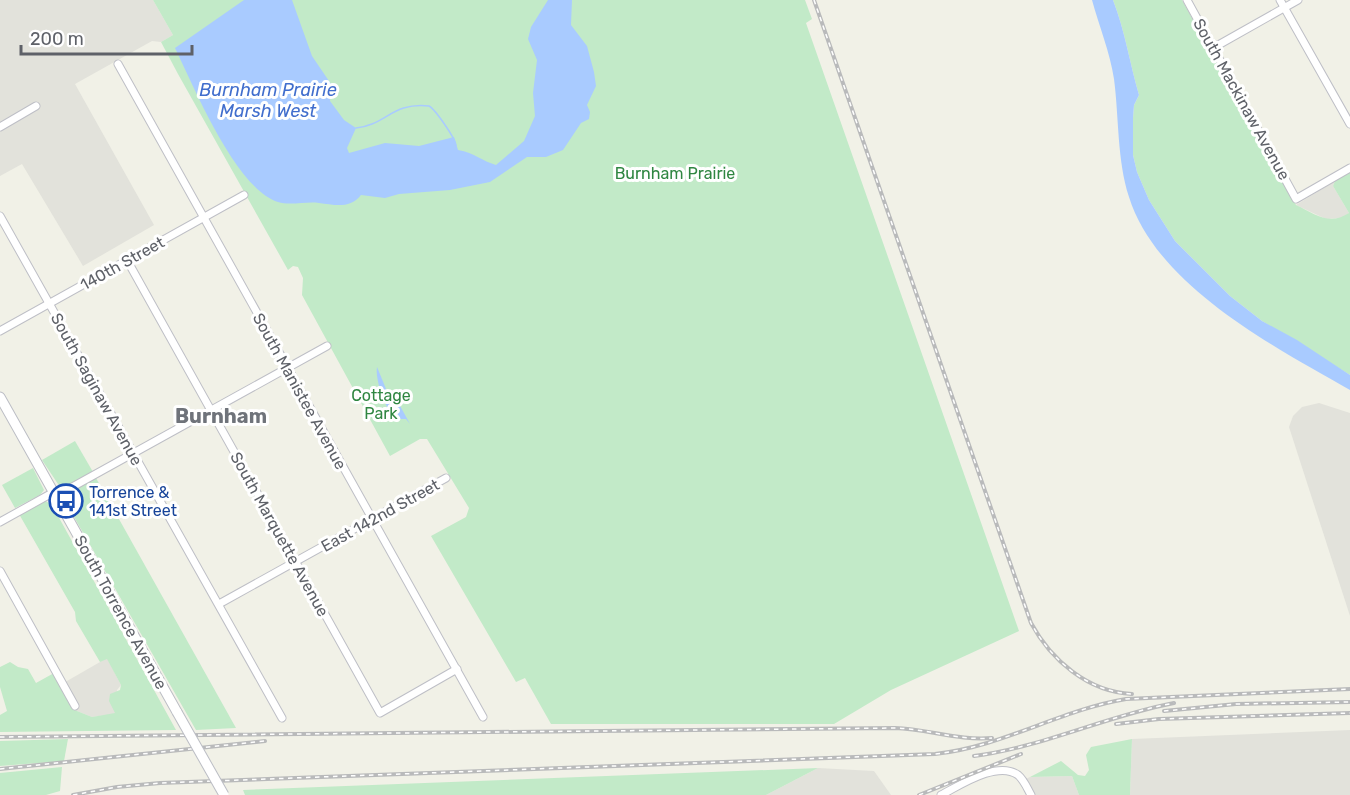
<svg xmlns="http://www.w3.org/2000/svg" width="1350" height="795" viewBox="0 0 1350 795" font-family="Rubik,sans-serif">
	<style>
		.industrial { fill: #e2e2db }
		.green { fill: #c2eac8 }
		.water { fill: #a9cbff }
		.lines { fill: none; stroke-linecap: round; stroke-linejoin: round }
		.stream { stroke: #a9cbff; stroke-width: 1.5 }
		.minor-casing { stroke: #bebfc6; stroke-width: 9 }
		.secondary-casing { stroke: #bcbec5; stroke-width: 11 }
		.minor { stroke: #fff; stroke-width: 7 }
		.secondary { stroke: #fff; stroke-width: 9 }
		.rail-casing { stroke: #b9babb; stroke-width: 4 }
		.rail { stroke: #fff; stroke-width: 1.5; stroke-dasharray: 4.5; stroke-linecap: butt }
		.secondary-bridge-casing { stroke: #bcbec5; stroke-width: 11; stroke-linecap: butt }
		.secondary-bridge { stroke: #fff; stroke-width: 9 }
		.labels { text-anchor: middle; stroke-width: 6; stroke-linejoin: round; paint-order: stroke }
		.street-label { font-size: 16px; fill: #5e6168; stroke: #fff }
		.park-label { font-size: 16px; fill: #2f8641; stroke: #fff }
		.transit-label { font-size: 16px; fill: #164399; stroke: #fff; text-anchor: start }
		.water-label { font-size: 18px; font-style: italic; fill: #416ecd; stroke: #fff }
		.quarter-label { font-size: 20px; font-weight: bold; fill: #6f737a; stroke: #fff }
	</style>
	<rect width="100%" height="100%" fill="#f1f1e7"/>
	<g class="industrial">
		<path d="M0,0h153l20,35 -12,7 -9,-1 -77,43 79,141 -71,41 -61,-102 -22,12z"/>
		<path d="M1335,181l-2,5 16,27 -7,5 -16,1 -30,-14z"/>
		<path d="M1319,403l31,10v203l-61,-189 4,-11 9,-9z"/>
		<path d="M107,658l14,27 -4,5 -2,24 -23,3 -20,-8 -12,-24z"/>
		<path d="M1350,730v65h-220l2,-56z"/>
		<path d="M818,768l56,3 17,24h-125z"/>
		<path d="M1072,776l7,19h-48l-8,-15 7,-3z"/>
	</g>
	<g class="green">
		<path d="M153,0h652l7,19 -6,4 213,608 -128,59 -57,34h-283l-26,-46 -9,4 -85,-146 35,-19 3,-9 -42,-69h-7l-30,17 -88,-161 1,-17 -5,-11 -5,-1 -5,4 -110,-196 -17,-32 12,-7z"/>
		<path d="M1113,0h69l114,205c19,9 33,21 53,8l-16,-27 2,-5 15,-9v203l-88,-54 -32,-25 -55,-55 -26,-41 -12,-28 -4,-17v-37l1,-13 5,-10c-9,-31 -14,-64 -26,-95z"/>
		<path d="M75,441l18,31 -27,15h-6l-18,-27z"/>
		<path d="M33,468l11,22 -4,5 -25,13 -13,-23z"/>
		<path d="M96,478l140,250 -40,2 -134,-234z"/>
		<path d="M44,500l8,5 124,225 -176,2v-17l7,-4 -7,-24v-20l10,-5 8,5 10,2 8,14 18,-10 18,36 20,8 23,-4 -6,-12 1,-7 10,-4 1,-5 -14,-26 -7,3 -24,-41 -1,-9 -56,-98z"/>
		<path d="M68,739l-4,22 -64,5v-25z"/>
		<path d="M1132,739l-2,56h-51l-7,-19 -42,1 31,-16 17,14 7,1 4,-6 -3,-15 5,-8z"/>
		<path d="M62,767l-2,24 -14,4h-46v-22z"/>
		<path d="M818,768l-52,27h-521l-2,-5z"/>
	</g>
	<g class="water">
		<path d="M244,0h48l20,56 19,28 -1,17 14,19 12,8 -9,20 2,5 36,-10 34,3 35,-9 4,13c17,3 24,11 38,15l28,-24 11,-25 -2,-23 4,-33 -9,-21 3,-12 17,-27h24l-1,25 16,21 7,26 2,14 -9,19 3,7 -1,7 -8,4 -18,27 -17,7h-19l-37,25 -40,8 -51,4 -14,4 -24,-3c-11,14 -26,10 -42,8 -12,-2 -29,3 -41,-1 -42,-13 -84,-115 -103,-154z"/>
		<path d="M1092,0h21c12,31 17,64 26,95l-5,10 -1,13v37l4,17 12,28 26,41 55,55 32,25 35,19 53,35v15c-77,-44 -193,-104 -221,-193 -12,-37 -10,-80 -15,-118 -4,-27 -15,-53 -22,-79z"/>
		<path d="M377,367l14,34 3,-3 -1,-5 17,31 -4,-5h-10c-12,-11 -21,-41 -19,-52z"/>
	</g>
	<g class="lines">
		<path class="stream" d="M356,128c30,-3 36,-26 73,-22 6,3 26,32 27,39"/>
		<defs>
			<g id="minor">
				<path d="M1187,0l109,199 54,-31"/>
				<path d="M1280,0l70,124"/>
				<path d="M1213,48l85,-48"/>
				<path d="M118,64l365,653"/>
				<path d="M0,127l36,-21"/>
				<path d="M0,216l282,502"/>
				<path d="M127,260l253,453 77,-44"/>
				<path d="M0,331l244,-136"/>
				<path d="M56,496l271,-150"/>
				<path d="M0,522l54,-30"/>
				<path d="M0,571l75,135"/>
				<path d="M219,604l227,-126"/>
				<path d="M941,795c18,-9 56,-35 77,-20 6,5 9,13 13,20"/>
			</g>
			<path id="secondary" d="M0,397l177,315"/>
		</defs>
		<use href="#minor" class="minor-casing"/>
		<use href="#secondary" class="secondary-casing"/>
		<use href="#minor" class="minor"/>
		<use href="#secondary" class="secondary"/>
		<defs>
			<g id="rail">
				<path d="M814,0l217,623c20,37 57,69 101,71"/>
				<path d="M1164,711l72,-7 114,-2"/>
				<path d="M1116,724l43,-5 191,-6"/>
				<path d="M0,737l895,-9c33,1 64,13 97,10"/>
				<path d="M974,756c69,-9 132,-40 200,-53"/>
				<path d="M0,769l265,-28"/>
				<path d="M73,795l44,-8 43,-4 775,-29c67,-7 125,-44 191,-55l224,-10"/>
				<path d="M919,795l102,-41"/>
			</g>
		</defs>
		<use href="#rail" class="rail-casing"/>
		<use href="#rail" class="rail"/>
		<defs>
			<path id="secondary-bridge" d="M177,712l47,83"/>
		</defs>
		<use href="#secondary-bridge" class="secondary-bridge-casing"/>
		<use href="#secondary-bridge" class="secondary-bridge"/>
	</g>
	<defs>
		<symbol id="bus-ring" viewBox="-11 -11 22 22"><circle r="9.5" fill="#fff" stroke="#1a4fb4" stroke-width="1.5"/><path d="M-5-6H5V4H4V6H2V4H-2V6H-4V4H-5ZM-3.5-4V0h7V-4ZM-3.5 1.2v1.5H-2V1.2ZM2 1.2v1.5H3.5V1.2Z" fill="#1a4fb4"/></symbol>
	</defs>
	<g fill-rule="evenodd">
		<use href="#bus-ring" x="47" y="482" width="38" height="38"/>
	</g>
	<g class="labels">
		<g class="street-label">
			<text transform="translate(1242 99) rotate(61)" y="6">South Mackinaw Avenue</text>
			<text transform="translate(122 263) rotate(-29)" y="6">140th Street</text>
			<text transform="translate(97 389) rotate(61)" y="6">South Saginaw Avenue</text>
			<text transform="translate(300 391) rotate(61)" y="6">South Manistee Avenue</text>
			<text transform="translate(380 515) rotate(-29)" y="6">East 142nd Street</text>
			<text transform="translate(280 534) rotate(61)" y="6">South Marquette Avenue</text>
			<text transform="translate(121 612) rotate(61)" y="6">South Torrence Avenue</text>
		</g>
		<g class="park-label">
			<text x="675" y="179">Burnham Prairie</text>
			<text x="381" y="401">Cottage<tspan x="381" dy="18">Park</tspan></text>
		</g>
		<g class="transit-label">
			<text x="89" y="498">Torrence &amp;<tspan x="89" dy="18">141st Street</tspan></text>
		</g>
		<g class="water-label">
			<text x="268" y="96">Burnham Prairie<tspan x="268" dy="21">Marsh West</tspan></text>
		</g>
		<g class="quarter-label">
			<text x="221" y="423">Burnham</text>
		</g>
	</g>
	<path d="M21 45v9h171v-9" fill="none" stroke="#5e6168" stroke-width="3"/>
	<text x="30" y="45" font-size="18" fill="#5e6168" stroke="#ffffff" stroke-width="4.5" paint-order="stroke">200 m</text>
</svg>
